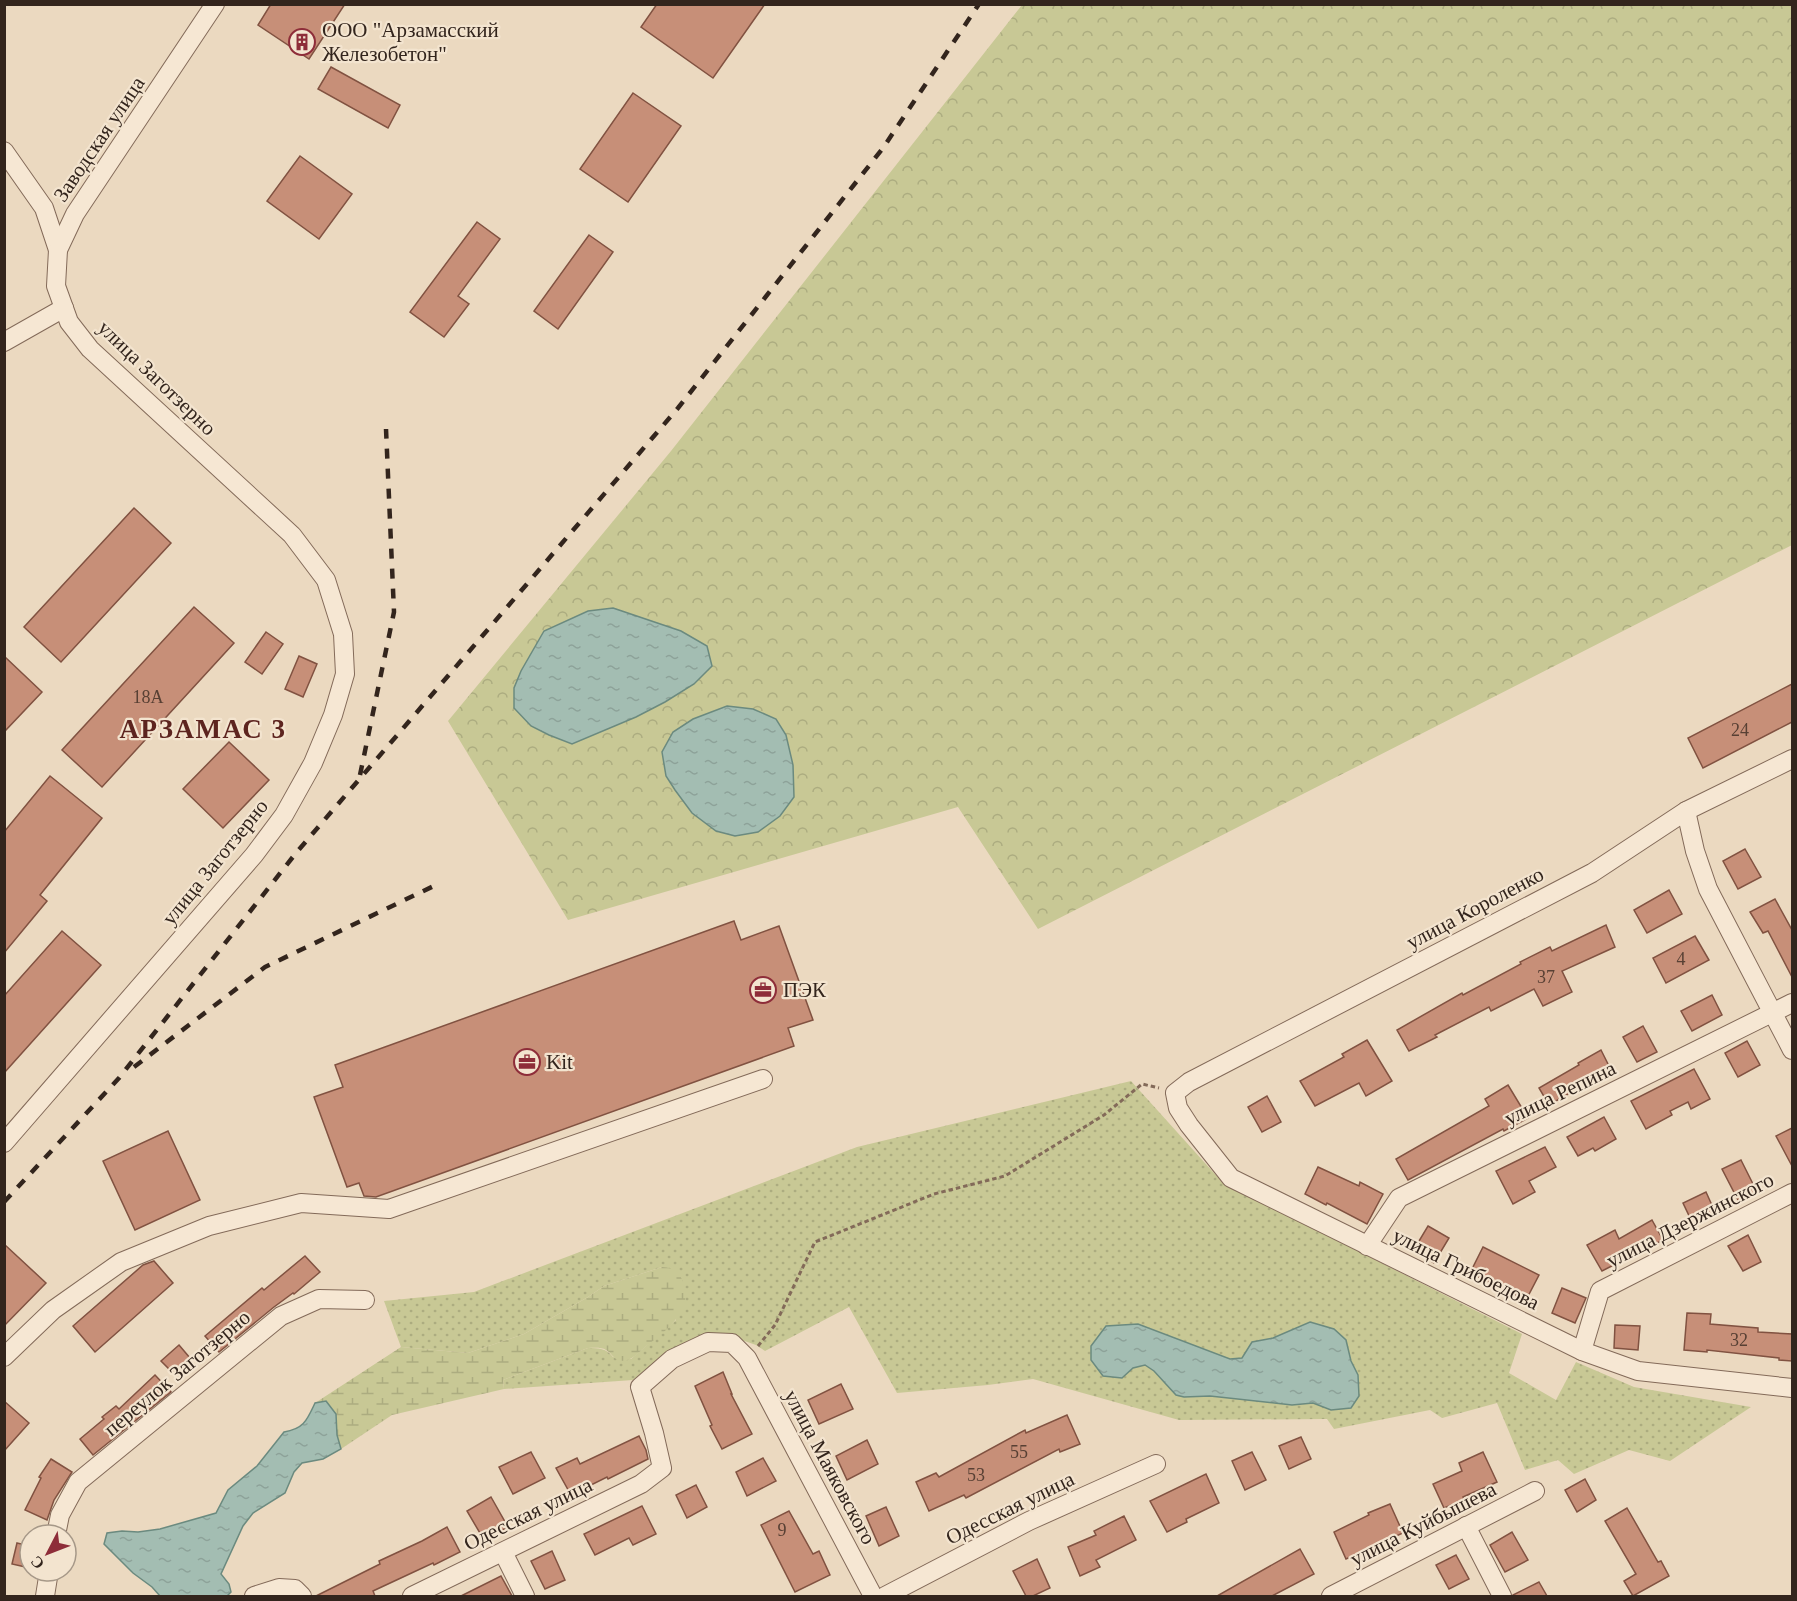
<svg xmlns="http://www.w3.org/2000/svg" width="1797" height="1601" viewBox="0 0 1797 1601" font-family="'Times New Roman',serif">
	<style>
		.grass { fill: url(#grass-dots) }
		.forest { fill: url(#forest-crowns) }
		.wetland { fill: url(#wetland-marsh) }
		.water { fill: url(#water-ripples); stroke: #6b8a7f; stroke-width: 1.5 }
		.building { fill: #c78f78; stroke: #815241; stroke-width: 1.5 }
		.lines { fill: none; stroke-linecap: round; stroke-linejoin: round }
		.minor-casing { stroke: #836a59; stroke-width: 20 }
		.path { stroke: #836a59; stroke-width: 3; stroke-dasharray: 4.5 3; stroke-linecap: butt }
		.minor { stroke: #f6e7d3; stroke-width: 18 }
		.rail { stroke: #33251d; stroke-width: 4.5; stroke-dasharray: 10 10; stroke-linecap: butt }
		.labels { text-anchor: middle; stroke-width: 4.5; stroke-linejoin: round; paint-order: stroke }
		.number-label { font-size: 18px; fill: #584034 }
		.poi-label { font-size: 21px; fill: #33251d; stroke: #f3e4cf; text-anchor: start }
		.street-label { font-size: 21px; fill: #33251d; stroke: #f3e4cf }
		.district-label { font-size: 27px; font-weight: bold; letter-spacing: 1.5px; fill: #5d241f; stroke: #f3e4cf }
	</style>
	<defs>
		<pattern id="grass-dots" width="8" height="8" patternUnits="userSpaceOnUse" patternTransform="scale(1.5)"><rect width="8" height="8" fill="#c8c895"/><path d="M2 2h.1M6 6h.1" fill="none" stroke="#acac80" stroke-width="1.8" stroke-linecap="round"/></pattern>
		<pattern id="forest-crowns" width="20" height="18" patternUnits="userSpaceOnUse" patternTransform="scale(1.5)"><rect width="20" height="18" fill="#c8c895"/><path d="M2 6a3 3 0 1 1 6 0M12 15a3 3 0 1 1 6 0" fill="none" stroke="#acac80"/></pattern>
		<pattern id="wetland-marsh" width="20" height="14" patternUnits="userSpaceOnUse" patternTransform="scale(1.5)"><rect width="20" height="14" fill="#c8c895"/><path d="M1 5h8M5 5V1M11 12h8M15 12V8" fill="none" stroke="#acac80"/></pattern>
		<pattern id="water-ripples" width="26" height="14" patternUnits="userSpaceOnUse" patternTransform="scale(1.5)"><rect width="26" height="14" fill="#a3bdb2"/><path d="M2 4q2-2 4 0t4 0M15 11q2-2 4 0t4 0" fill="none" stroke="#8da299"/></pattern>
	</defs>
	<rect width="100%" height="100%" fill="#ebd9c0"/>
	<path class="grass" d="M1131,1081l92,102 299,151 -13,39 47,27 20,-38 58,25 117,20 -81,54 -41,-11 -55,24 -16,-14 -33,10 -28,-67 -55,15 -12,-8 -96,19 -7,-10 -148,1 -146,-41 -45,6 -91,8 -48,-86 -84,44 -9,-6 -26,-9 -27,-1 -70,45 -129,9 -1,-9 85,-32c11,0 18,0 25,9l18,2 45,-39 -14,-53 -58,19 -16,11 -64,37 -56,19 -67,-6 -17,-46 90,-9 383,-145z"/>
	<path class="forest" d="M1022,5h770v540l-754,384 -80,-122 -390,113 -120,-199 223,-270z"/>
	<path class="wetland" d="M662,1267c11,1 17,4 21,15 11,29 -18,50 -39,66 -4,3 -9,9 -14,11 -14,6 -16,-4 -24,-9 -5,-3 -12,-2 -18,-2l-85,32 1,9 -112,26 -51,34 -4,-14 -1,-21 -10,-13 -11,2 86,-56 67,6 56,-19 64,-37 16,-11z"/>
	<g class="water">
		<path d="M613,608l68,23 26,15 5,20 -18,18 -29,18 -29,15 -64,27 -23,-9 -18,-9 -17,-18v-20l7,-17 23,-40 44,-20z"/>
		<path d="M727,706l26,3 23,10 10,16 7,30 1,32 -14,19 -22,16 -23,4 -19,-5 -24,-18 -17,-23 -9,-14 -4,-24 11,-20 20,-13z"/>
		<path d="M1310,1322l24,7 12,11 5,21 7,14 1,21 -8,12 -20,2 -18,-7 -21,2 -82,-9 -26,1 -8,-2 -22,-24 -9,-6 -12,3 -11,10 -19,-2 -12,-16v-14l15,-20 32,-2 92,35 12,-1 10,-16 21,-4z"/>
		<path d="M326,1401l10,13 1,21 4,14 -18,10 -21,4 -8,9 -9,21 -32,20 -10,13 -22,48 8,10 2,8 -4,4h-67l-8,-9 -19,-14 -29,-29 3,-11 15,-2 16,1 22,-3 56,-16 12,-23 29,-24 27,-34c20,-3 23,-12 31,-29z"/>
	</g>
	<g class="building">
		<path d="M271,4h74l-36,55 -51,-34z"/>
		<path d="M657,4h108l-52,74 -72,-51z"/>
		<path d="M331,67l69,38 -12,23 -70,-39z"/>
		<path d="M633,93l48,33 -53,76 -48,-33z"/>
		<path d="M300,156l52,38 -33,45 -52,-38z"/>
		<path d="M477,222l23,17 -42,57 11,8 -25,33 -34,-25z"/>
		<path d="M589,235l24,17 -55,77 -24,-18z"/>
		<path d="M134,508l37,35 -110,119 -37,-35z"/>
		<path d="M194,607l40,36 -132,144 -40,-37z"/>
		<path d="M266,632l17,12 -21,30 -17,-12z"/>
		<path d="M4,656l38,36 -38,40z"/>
		<path d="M299,656l18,8 -14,33 -18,-8z"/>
		<path d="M1792,684v38l-89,46 -15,-30z"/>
		<path d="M229,742l40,38 -46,48 -40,-39z"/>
		<path d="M50,776l52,42 -62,77 7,6 -43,52v-121z"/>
		<path d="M1745,849l16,28 -23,12 -15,-28z"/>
		<path d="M1669,890l13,24 -35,19 -13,-23z"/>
		<path d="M1775,899l17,31v47l-24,-46 -5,2 -13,-21z"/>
		<path d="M734,921l7,19 38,-14 34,94 -25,8 6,18 -418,151 -12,-1 -5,-13 -12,4 -33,-90 29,-10 -8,-22z"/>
		<path d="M1606,925l9,22 -53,24 10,21 -29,14 -9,-17 -43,22 -2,-4 -54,28 2,2 -28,14 -12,-21 65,-37 1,2 58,-31 -1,-2 30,-15 2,4z"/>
		<path d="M62,931l39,34 -97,108v-77z"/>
		<path d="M1695,936l14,24 -43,23 -13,-25z"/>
		<path d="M1712,995l10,20 -30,16 -11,-20z"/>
		<path d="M1643,1026l14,26 -20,10 -14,-25z"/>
		<path d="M1367,1040l25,41 -26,15 -7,-13 -44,23 -15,-25 44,-24 -2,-3z"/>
		<path d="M1747,1041l13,24 -22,12 -13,-24z"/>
		<path d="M1601,1050l12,24 -22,13 -2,-5 -40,23 -10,-17 40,-23 -1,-2z"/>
		<path d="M1694,1069l16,30 -19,10 -3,-7 -18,9 2,4 -26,14 -15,-28z"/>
		<path d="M1508,1085l20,33 -24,13 -1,-2 -95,51 -12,-21 93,-53 -4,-7z"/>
		<path d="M1267,1096l14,26 -19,10 -14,-25z"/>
		<path d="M1604,1117l12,22 -21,12 -2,-3 -15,8 -11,-19z"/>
		<path d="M1792,1128v38l-16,-30z"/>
		<path d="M168,1131l32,69 -65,30 -32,-69z"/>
		<path d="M1545,1147l11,20 -27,14 6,11 -22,12 -17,-33z"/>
		<path d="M1741,1160l16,32 -18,10 -17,-33z"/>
		<path d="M1318,1167l41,19 1,-4 23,12 -16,30 -40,-21 -1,2 -21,-11z"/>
		<path d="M1706,1192l10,22 -23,10 -10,-21z"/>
		<path d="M1652,1220l11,20 -61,31 -15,-26 28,-15 4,9z"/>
		<path d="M1428,1226l21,12 -15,25 -21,-12z"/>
		<path d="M1748,1235l13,27 -18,9 -15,-25z"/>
		<path d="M4,1244l42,39 -42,43z"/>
		<path d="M1483,1247l56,28 -13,25 -56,-27z"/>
		<path d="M305,1256l15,16 -26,22 -1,-1 -19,14 -55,45 -14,-16 57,-48 2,2z"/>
		<path d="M154,1261l19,22 -78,69 -22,-26 70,-61z"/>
		<path d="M1562,1288l24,10 -11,25 -23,-10z"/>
		<path d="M1687,1313l24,1 -1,10 48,4v4l34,2v27l-13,-1v-2l-72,-8v2l-23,-2z"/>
		<path d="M1615,1325l25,1 -2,24 -24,-2z"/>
		<path d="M179,1345l11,13 -17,15 -12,-12z"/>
		<path d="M723,1372l9,22h-1l21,40 -30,15 -12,-23 2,-1 -17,-39z"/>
		<path d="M155,1375l16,17 -78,63 -13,-16 24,-20 -2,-2 14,-11 3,3z"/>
		<path d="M841,1384l12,25 -34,15 -11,-24z"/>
		<path d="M4,1401l25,22 -25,28z"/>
		<path d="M1067,1415l13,29 -20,8 -1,-3 -93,49 -2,-3 -35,16 -13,-29 20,-9 3,4 86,-47 1,3z"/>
		<path d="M639,1436l7,14 2,9 -40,20 -1,-2 -36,18 -15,-27 21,-10 3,6z"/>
		<path d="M1301,1437l10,22 -22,10 -10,-23z"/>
		<path d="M867,1440l11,24 -31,16 -11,-24z"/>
		<path d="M531,1452l14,26 -32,16 -14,-27z"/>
		<path d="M1252,1452l14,28 -21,10 -13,-29z"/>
		<path d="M1483,1452l14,30 -34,15 1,3 -20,8 -11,-24 29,-13 -3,-8z"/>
		<path d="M763,1458l13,23 -29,15 -11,-24z"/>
		<path d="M51,1459l21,13 -18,28 -7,20 -22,-10 16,-32 -2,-1z"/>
		<path d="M1206,1474l13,29 -33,16 1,3 -20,10 -17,-31z"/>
		<path d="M1585,1479l11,21 -19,12 -12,-22z"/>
		<path d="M696,1485l11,22 -20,11 -11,-23z"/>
		<path d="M491,1497l17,30 -24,13 -17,-29z"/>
		<path d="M1390,1504l13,29 -57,26 -12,-27 35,-17 -1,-2z"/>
		<path d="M642,1506l14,28 -23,11 -4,-7 -34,17 -11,-21z"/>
		<path d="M886,1507l13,29 -20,10 -13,-30z"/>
		<path d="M1627,1508l31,54 3,-1 8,15 -36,20 -9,-15 12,-7 -31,-53z"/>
		<path d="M789,1511l24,43 6,-3 11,24 -35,17 -34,-67z"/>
		<path d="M1124,1516l12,24 -40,20 4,7 -20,9 -12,-29 28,-12 -2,-4z"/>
		<path d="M447,1527l13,25 -26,13 -1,-2 -60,28 2,5h-59l64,-32 -1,-3 43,-20z"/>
		<path d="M1512,1532l16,28 -23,12 -15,-27z"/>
		<path d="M17,1543l13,3v22l-18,-4z"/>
		<path d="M1300,1549l14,25 -42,22h-55z"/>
		<path d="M552,1551l13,29 -20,9 -14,-28z"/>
		<path d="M1456,1555l13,24 -20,10 -13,-24z"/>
		<path d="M1037,1559l13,29 -17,8h-7l-13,-25z"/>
		<path d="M501,1576l11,20h-51z"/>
		<path d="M1539,1582l8,14h-34v-1z"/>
	</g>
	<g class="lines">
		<defs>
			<g id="minor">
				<path d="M4,151l40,57 14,42"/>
				<path d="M4,342l60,-34"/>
				<path d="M1792,759l-106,52 -94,62 -403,209 -14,11 3,15 11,17 42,53 351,173 56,20 154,17"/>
				<path d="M1686,811l9,40 13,38 84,161"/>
				<path d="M4,1143l250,-288 30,-40 29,-52 20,-48 12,-41 -2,-40 -17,-54 -34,-45 -202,-186 -21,-27 -13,-36 2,-36 17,-36 140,-210"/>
				<path d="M1367,1246l32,-48 393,-195"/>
				<path d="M1582,1351l18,-60 192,-98"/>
				<path d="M4,1357l49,-47 68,-48 88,-36 92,-23 88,6 374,-130"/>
				<path d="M1466,1526l36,70"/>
				<path d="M56,1535l4,-20 18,-33 203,-166 38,-17 46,1"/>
				<path d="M503,1552l22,44"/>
				<path d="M45,1596l4,-25"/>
				<path d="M254,1596l25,-8 16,1 7,7"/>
				<path d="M412,1596l229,-112 21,-16 -8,-35 -14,-46 32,-28 36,-17 24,1 15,15 126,238"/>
				<path d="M885,1596l144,-75 127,-57"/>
				<path d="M1331,1596l204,-105"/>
			</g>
		</defs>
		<use href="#minor" class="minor-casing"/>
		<path class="path" d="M758,1346l17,-21 40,-83 119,-48 71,-18 99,-61 38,-31 17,4"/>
		<use href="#minor" class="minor"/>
		<g class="rail">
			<path d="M360,775l34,-163 -8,-183"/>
			<path d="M134,1067l131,-100 175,-84"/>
			<path d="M4,1202l115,-124 177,-225 382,-445 205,-260 96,-144"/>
		</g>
	</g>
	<defs>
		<symbol id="building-ring" viewBox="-11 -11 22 22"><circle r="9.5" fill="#f3e4cf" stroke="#8e2d39" stroke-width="1.5"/><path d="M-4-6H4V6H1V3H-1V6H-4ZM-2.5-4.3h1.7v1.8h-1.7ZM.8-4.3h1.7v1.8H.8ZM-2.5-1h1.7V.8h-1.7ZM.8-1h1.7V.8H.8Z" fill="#8e2d39"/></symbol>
		<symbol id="office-ring" viewBox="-11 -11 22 22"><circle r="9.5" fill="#f3e4cf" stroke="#8e2d39" stroke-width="1.5"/><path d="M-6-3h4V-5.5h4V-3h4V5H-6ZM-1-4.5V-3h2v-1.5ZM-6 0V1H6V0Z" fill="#8e2d39"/></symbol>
	</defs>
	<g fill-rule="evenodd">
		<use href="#building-ring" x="287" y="27" width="30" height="30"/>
		<use href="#office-ring" x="748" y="975" width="30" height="30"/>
		<use href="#office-ring" x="512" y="1047" width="30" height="30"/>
	</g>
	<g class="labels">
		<g class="number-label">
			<text x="148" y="703">18А</text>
			<text x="1740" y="736">24</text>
			<text x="1681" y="965">4</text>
			<text x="1546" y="983">37</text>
			<text x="1739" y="1346">32</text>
			<text x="1019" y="1458">55</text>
			<text x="976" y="1481">53</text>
			<text x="782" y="1536">9</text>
		</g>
		<g class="poi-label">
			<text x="322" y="37">ООО "Арзамасский<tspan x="322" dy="24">Железобетон"</tspan></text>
			<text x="783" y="997">ПЭК</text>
			<text x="546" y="1069">Kit</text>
		</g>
		<g class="street-label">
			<text transform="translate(99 139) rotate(-56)" y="7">Заводская улица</text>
			<text transform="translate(157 378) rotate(44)" y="7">улица Заготзерно</text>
			<text transform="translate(215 862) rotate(-51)" y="7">улица Заготзерно</text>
			<text transform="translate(1475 908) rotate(-28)" y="7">улица Короленко</text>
			<text transform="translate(1560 1093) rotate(-26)" y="7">улица Репина</text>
			<text transform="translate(1690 1220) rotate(-27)" y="7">улица Дзержинского</text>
			<text transform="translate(1466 1269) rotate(26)" y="7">улица Грибоедова</text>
			<text transform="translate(177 1373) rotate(-40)" y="7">переулок Заготзерно</text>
			<text transform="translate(830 1467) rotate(62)" y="7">улица Маяковского</text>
			<text transform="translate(1010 1508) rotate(-26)" y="7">Одесская улица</text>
			<text transform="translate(528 1514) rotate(-26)" y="7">Одесская улица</text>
			<text transform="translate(1423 1524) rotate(-27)" y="7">улица Куйбышева</text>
		</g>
		<g class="district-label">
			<text x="203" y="738">АРЗАМАС 3</text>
		</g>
	</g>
	<rect width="1797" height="1601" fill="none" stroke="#33251d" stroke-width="12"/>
	<g transform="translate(48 1553) rotate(228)"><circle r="28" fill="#f3e4cf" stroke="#a69888" stroke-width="1.5"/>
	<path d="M0-4.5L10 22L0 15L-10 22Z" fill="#8e2d39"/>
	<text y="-9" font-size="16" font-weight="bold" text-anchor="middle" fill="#33251d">С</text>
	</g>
</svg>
